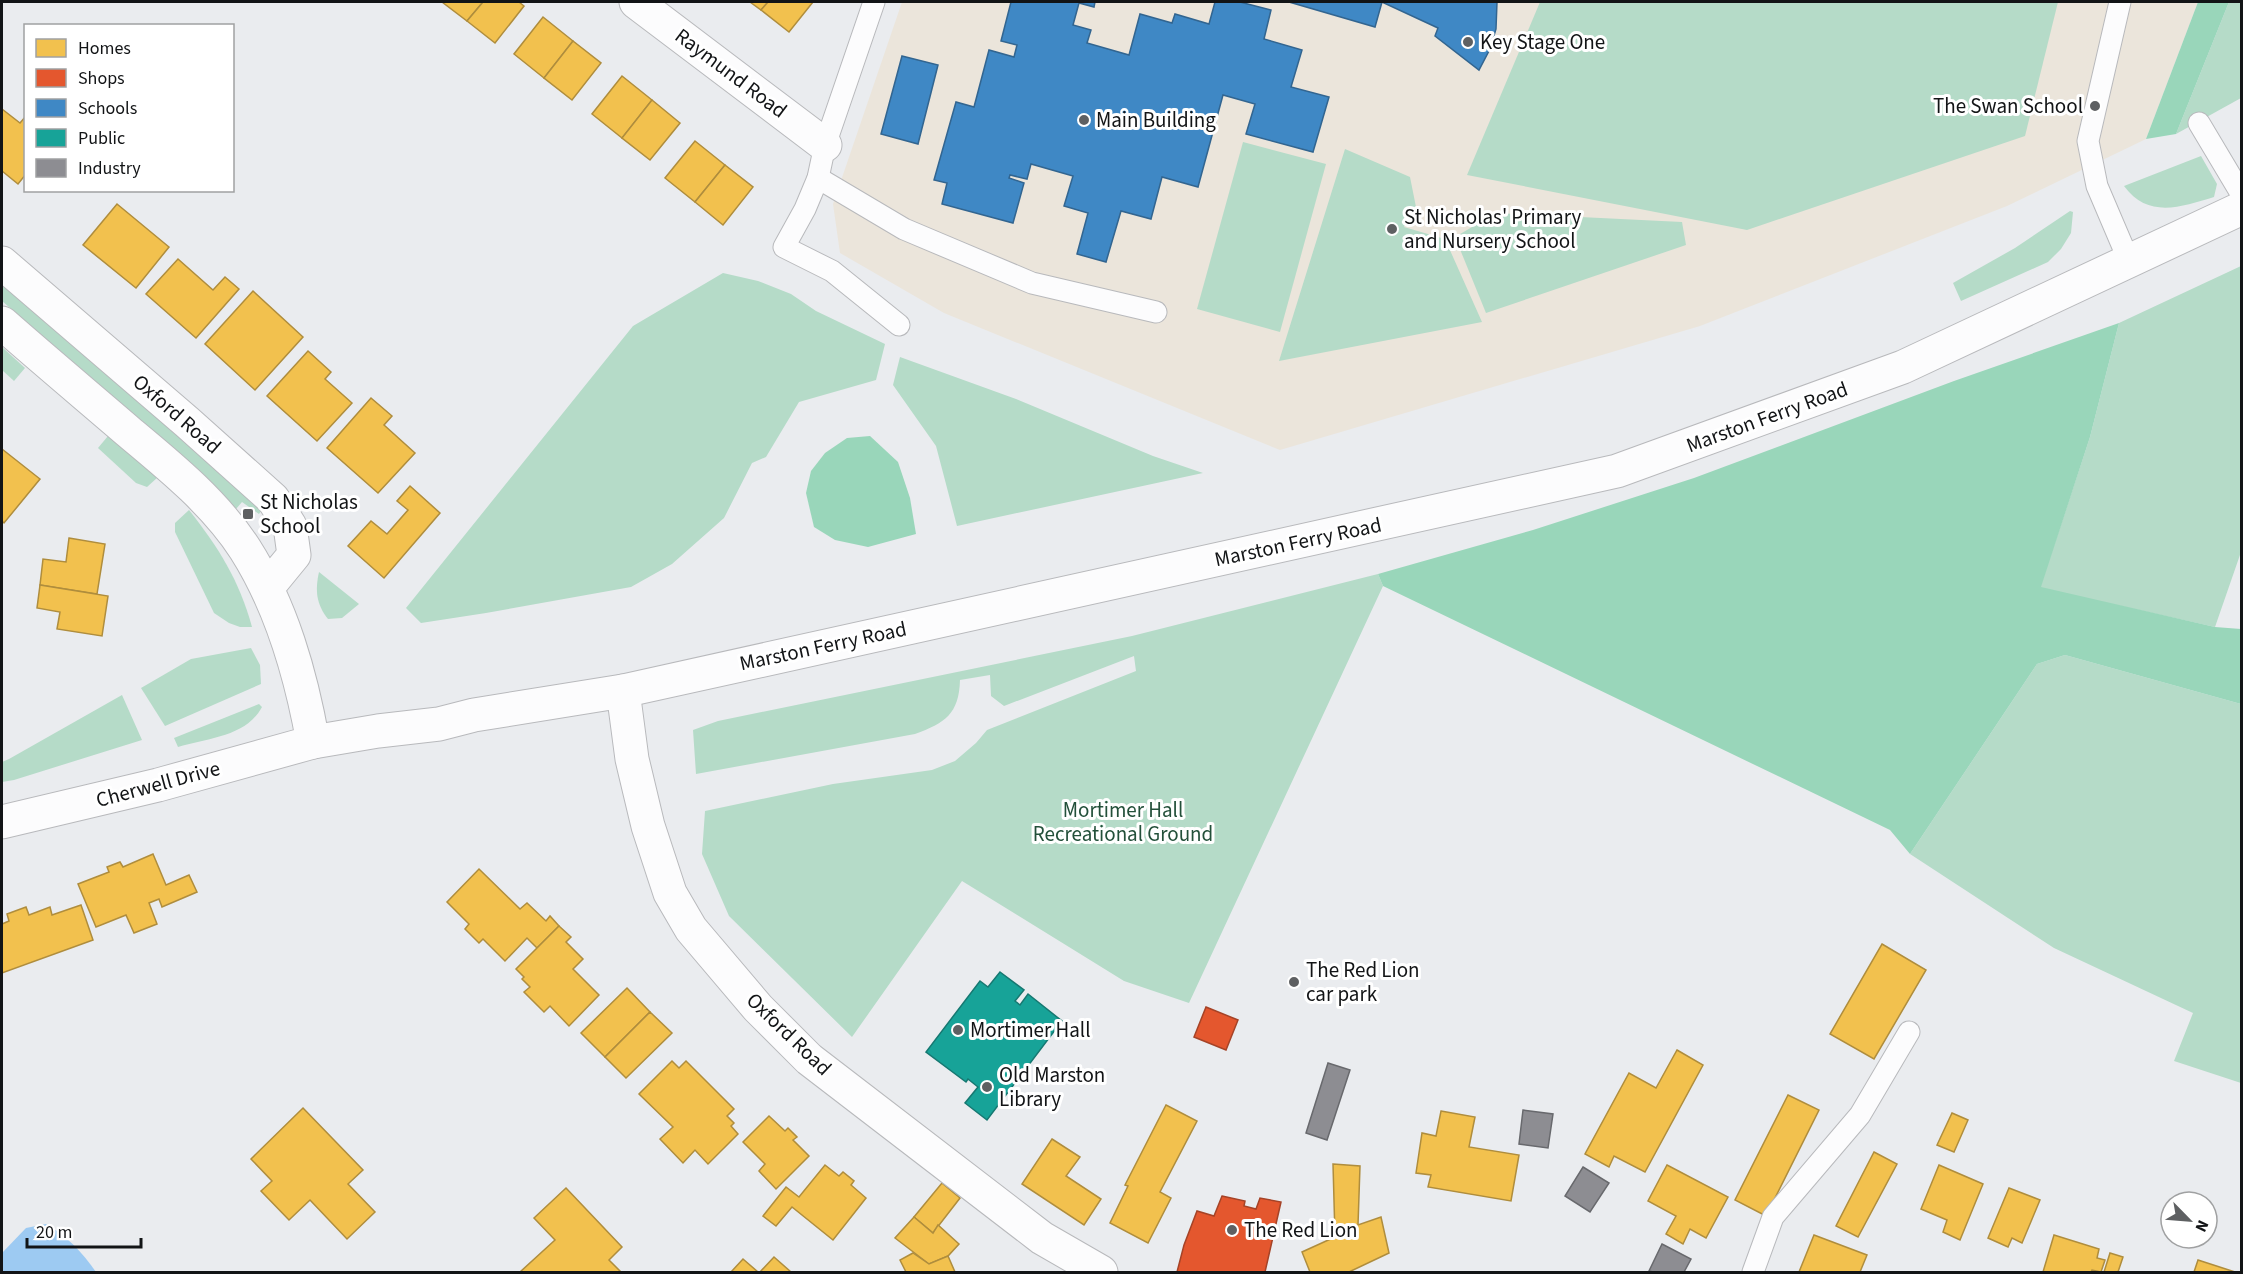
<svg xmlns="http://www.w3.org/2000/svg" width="2243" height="1274" viewBox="0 0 2243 1274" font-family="'Source Sans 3',sans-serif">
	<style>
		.education { fill: #ebe5db }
		.green { fill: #b5dbc8 }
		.forest { fill: #99d6ba }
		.water { fill: #9dcaf2 }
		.homes { fill: #f2c14e; stroke: #af8d3d; stroke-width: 1.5 }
		.shops { fill: #e4572e; stroke: #a54327; stroke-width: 1.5 }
		.schools { fill: #3f88c5; stroke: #326590; stroke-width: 1.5 }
		.public { fill: #17a398; stroke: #167871; stroke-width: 1.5 }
		.industry { fill: #8d8d92; stroke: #68696d; stroke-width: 1.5 }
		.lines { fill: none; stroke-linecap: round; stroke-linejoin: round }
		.service-casing { stroke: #b8b9bc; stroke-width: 23 }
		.minor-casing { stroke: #b8b9bc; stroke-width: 35 }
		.secondary-casing { stroke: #b8b9bc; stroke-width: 35 }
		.service { stroke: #fcfcfd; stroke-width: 21 }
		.minor { stroke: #fcfcfd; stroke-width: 33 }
		.secondary { stroke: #fcfcfd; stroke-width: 33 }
		.poi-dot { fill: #5e6062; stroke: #fff; stroke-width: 2 }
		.labels { text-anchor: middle; stroke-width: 6; stroke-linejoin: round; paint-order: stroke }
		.poi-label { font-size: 21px; fill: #121416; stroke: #fff; text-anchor: start }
		.street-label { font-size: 21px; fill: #121416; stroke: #fff }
		.park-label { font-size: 21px; fill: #23503a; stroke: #fff }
	</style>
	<rect width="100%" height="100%" fill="#eaecef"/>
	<path class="education" d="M902,2h1296l-52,137 -139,67 -307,120 -420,124 -336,-137 -104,-60 -7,-49z"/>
	<g class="green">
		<path d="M1540,2h518l-33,134 -278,94 -280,-55z"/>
		<path d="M2229,2h12v96l-65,36z"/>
		<path d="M1243,142l83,22 -46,168 -83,-23z"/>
		<path d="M1345,149l65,28 6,30 -12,20 41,12 37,83 -203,39z"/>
		<path d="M2201,156l16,28 -3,13c-33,10 -66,22 -90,-11z"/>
		<path d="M2070,211l3,1 -2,21 -10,16 -13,13 -87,39 -8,-18 62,-35z"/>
		<path d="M1496,213l186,9 4,23 -200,68 -31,-76z"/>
		<path d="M2241,266v286l-26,75 -175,-39 50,-151 29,-114z"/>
		<path d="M723,273l35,8 33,13 25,17 69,33 -9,36 -77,22 -33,55 -14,6 -28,55 -52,46 -41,23 -145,26 -65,10 -15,-15 227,-282z"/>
		<path d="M2,282l261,226 -4,6 -17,-12 -6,7 -38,-40 -196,-168z"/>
		<path d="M2,347l23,21 -11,13 -12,-11z"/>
		<path d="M900,357l116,42 137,57 50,17 -246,53 -21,-80 -43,-61z"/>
		<path d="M108,436l50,41 -11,10 -11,-4 -38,-35z"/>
		<path d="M189,510c30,38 50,70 63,117h-12l-11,-4 -15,-10 -39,-81v-9z"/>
		<path d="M319,572l40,32 -17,14 -14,1c-12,-15 -13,-29 -9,-47z"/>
		<path d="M1378,574l5,12 -194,417 -65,-22 -162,-100 -110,156 -123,-121 -27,-62 3,-43 128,-27 99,-14 23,-9 21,-18 11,-13 149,-59 -2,-15 -130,50 -13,-10 -1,-21 -30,5c-1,34 -15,43 -45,54l-219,40 -3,-44 25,-9 414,-85z"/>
		<path d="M251,648l9,17 1,19 -96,42 -24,-38 50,-29z"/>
		<path d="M2065,655l176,49v379l-67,-22 19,-48 -139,-65 -144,-94 127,-190z"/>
		<path d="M122,695l20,45 -128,40 -12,2v-20l7,-3z"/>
		<path d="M259,704l3,3c-16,30 -54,31 -84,40l-4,-9z"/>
	</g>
	<g class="forest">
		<path d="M2198,2h31l-53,132 -30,5z"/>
		<path d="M2119,323l-29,114 -49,150 174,40 26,2v75l-176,-49 -28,9 -127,190 -20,-24 -507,-244 -5,-12 155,-44 161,-52 260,-97z"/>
		<path d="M870,436l28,26 12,36 6,36 -48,13 -33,-7 -21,-13 -8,-34 5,-22 14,-18 22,-15z"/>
	</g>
	<path class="water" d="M46,1224c21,12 36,28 50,48h-94v-19l24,-25z"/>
	<g class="homes">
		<path d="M442,2h41l-16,19z"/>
		<path d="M483,2h36l5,4 -29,37 -28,-22z"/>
		<path d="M750,2h18l-7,8z"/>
		<path d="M768,2h45l-24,30 -28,-22z"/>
		<path d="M543,17l30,24 -29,37 -30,-24z"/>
		<path d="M573,41l28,22 -29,37 -28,-22z"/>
		<path d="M622,76l30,24 -30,38 -30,-24z"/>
		<path d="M652,100l28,23 -30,37 -28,-22z"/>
		<path d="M2,109l18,14 6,-7v58l-8,10 -16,-13z"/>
		<path d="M695,141l30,24 -30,37 -30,-24z"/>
		<path d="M725,165l28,22 -30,38 -28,-23z"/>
		<path d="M117,204l52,43 -33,41 -53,-43z"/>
		<path d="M178,259l35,31 12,-13 14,12 -43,49 -50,-44z"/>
		<path d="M253,291l50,46 -48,53 -50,-46z"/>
		<path d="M308,351l23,21 -6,7 27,24 -35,38 -50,-45z"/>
		<path d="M371,398l21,18 -8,9 31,28 -37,40 -51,-45z"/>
		<path d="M2,449l38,30 -36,44 -2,-2z"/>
		<path d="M410,486l30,27 -56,65 -36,-32 23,-25 16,13 21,-24 -11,-9z"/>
		<path d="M69,538l36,6 -8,50 -57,-9 3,-26 23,3z"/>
		<path d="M40,585l68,11 -6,40 -45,-7 3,-17 -23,-4z"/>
		<path d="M153,854l13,31 23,-10 8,17 -35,15 -3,-8 -10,4 8,21 -23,9 -8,-18 -30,12 -18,-43 31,-12 -2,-5 13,-5 3,5z"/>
		<path d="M479,869l41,40 7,-6 19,18 4,-5 9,10 -22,22 -10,-10 -22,23 -22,-22 -4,4 -14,-14 4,-5 -22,-22z"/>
		<path d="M81,905l12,35 -91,33v-49l7,-3 -2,-7 19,-7 3,8 21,-8 2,8z"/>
		<path d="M559,926l12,11 -5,5 17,17 -10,10 26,26 -30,31 -19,-20 -6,6 -20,-20 6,-5 -8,-8 2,-2 -8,-8z"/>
		<path d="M1882,944l44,26 -52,89 -44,-25z"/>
		<path d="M627,988l23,24 -45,45 -24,-24z"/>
		<path d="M650,1012l22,21 -46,45 -21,-21z"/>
		<path d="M1677,1050l26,15 -58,107 -31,-16 -5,11 -24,-13 44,-81 27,15z"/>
		<path d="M672,1061l7,7 7,-7 48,48 -7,7 7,7 -3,3 7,8 -30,30 -13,-14 -12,13 -23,-24 13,-12 -34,-33z"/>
		<path d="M1788,1095l31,15 -53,106 -31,-16z"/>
		<path d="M1166,1105l31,16 -37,71 11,6 -23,45 -38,-20 18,-37 -3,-1z"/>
		<path d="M303,1108l60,62 -15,14 27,28 -28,27 -37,-39 -21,20 -28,-29 11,-10 -21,-22z"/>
		<path d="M1441,1111l34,6 -6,30 50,8 -8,46 -83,-14 3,-12 -15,-2 6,-40 14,3z"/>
		<path d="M1952,1113l16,7 -14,32 -17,-7z"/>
		<path d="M769,1116l16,15 3,-3 9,9 -4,3 16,16 -33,33 -17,-18 6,-7 -22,-22z"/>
		<path d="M1052,1139l28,18 -14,19 35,23 -17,26 -62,-41z"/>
		<path d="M1874,1152l23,12 -39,73 -22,-11z"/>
		<path d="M1333,1164l27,2 -2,59 23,-8 8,36 -40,19h-39l-8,-20 33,-15z"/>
		<path d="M825,1165l14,11 4,-4 11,9 -3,4 15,13 -33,42 -41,-33 -16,19 -13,-10 23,-29 13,10z"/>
		<path d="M1667,1165l61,32 -22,41 -16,-9 -7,15 -17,-10 10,-18 -28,-15z"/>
		<path d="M1939,1165l44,19 -23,56 -17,-8 4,-12 -26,-11z"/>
		<path d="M942,1183l18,15 -27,35 -19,-16z"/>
		<path d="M566,1188l56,59 -13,13 12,12h-101l35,-32 -21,-22z"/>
		<path d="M2009,1188l31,12 -18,43 -10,-5 -4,9 -20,-9z"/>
		<path d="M914,1217l19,16 5,-8 21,19 -11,12 -19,8 -34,-26z"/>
		<path d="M1814,1235l53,20 -7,17h-61z"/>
		<path d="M2054,1235l45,14 -2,9 8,2 -4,12 -9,-2 -1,2h-48z"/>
		<path d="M913,1253l16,11 19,-8 7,16h-49l-6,-12z"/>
		<path d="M2110,1253l13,4 -5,15h-14z"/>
		<path d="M774,1257l17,15h-31z"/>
		<path d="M743,1259l15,13h-27z"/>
		<path d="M2198,1260l37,12h-41z"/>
	</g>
	<g class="shops">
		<path d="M1206,1007l32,13 -12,30 -32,-13z"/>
		<path d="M1222,1196l23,5 -1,5 12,3 4,-11 21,4 -16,70h-88l7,-27 13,-34 17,5z"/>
	</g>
	<g class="schools">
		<path d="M1011,2h84l-1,5 -15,-4 -6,22 18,5 -4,13 42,12 11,-41 32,9 3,-9 34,10 6,-22h25l31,8 -7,29 38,11 -11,37 38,10 -16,55 -67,-18 9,-30 -32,-9 -25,92 -36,-10 -11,42 -30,-8 -15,51 -29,-8 11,-41 -24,-7 9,-30 -42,-12 -4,15 -17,-4 -1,3 15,5 -11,40 -71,-19 5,-21 -13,-3 22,-78 18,5 15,-57 25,7 3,-12 -16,-4z"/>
		<path d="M1289,2h208l-1,27 -6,20 -11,21 -44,-34 3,-8 -56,-26 -7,25z"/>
		<path d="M902,56l36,9 -20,79 -37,-10z"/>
	</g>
	<path class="public" d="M1000,972l24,18 -9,11 5,4 8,-11 34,27 -75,99 -22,-17 13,-16 -10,-8 -2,3 -40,-30 54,-71 8,6z"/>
	<g class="industry">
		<path d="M1328,1063l22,7 -23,70 -21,-7z"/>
		<path d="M1523,1110l30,4 -5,34 -29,-4z"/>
		<path d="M1583,1167l26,16 -19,29 -25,-16z"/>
		<path d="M1662,1244l29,15 -7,13h-31l-4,-1z"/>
	</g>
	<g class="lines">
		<defs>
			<g id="service">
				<path d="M874,2l-49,143 -7,33 -13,31 -21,38 48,24 67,54"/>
				<path d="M2120,2l-32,139 9,45 32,75"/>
				<path d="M2199,123l43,72"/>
				<path d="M818,178l86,51 128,54 124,29"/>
				<path d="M1753,1272l20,-55 87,-102 49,-83"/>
			</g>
			<g id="minor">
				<path d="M636,2l189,143"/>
				<path d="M2,263l185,159 86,77 17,27 4,29 -27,33"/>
				<path d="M2,323c42,37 85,73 128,110 41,34 86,71 115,116 37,58 56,126 68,193"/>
				<path d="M623,691l9,68 16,67 22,67 21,36 67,79 51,51 233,179 59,34"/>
			</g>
			<path id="secondary" d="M2,822l156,-37 155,-43 65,-11 61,-7 35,-9 149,-24 994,-220 286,-104 339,-159"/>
		</defs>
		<use href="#service" class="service-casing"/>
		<use href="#minor" class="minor-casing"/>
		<use href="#secondary" class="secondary-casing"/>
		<use href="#service" class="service"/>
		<use href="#minor" class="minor"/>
		<use href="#secondary" class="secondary"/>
	</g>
	<g class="poi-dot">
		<circle cx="1468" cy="42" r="6"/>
		<circle cx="2095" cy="106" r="6"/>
		<circle cx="1084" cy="120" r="6"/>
		<circle cx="1392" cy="229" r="6"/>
		<rect x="242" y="508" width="12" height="12" rx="3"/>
		<circle cx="1294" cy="982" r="6"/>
		<circle cx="958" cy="1030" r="6"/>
		<circle cx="987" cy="1087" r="6"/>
		<circle cx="1232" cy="1230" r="6"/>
	</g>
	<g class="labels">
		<g class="poi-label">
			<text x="1480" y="49">Key Stage One</text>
			<text x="2083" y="113" text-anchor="end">The Swan School</text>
			<text x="1096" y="127">Main Building</text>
			<text x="1404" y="224">St Nicholas' Primary<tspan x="1404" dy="24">and Nursery School</tspan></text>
			<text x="260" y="509">St Nicholas<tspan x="260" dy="24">School</tspan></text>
			<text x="1306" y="977">The Red Lion<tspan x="1306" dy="24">car park</tspan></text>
			<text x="970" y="1037">Mortimer Hall</text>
			<text x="999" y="1082">Old Marston<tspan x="999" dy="24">Library</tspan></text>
			<text x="1244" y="1237">The Red Lion</text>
		</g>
		<g class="street-label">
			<text transform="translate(731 73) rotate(37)" y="7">Raymund Road</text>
			<text transform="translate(177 414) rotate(41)" y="7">Oxford Road</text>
			<text transform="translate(1767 417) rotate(-20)" y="7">Marston Ferry Road</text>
			<text transform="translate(1298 542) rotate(-12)" y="7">Marston Ferry Road</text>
			<text transform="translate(823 646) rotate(-12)" y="7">Marston Ferry Road</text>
			<text transform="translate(158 784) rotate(-15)" y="7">Cherwell Drive</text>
			<text transform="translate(789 1034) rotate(44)" y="7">Oxford Road</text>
		</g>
		<g class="park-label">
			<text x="1123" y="817">Mortimer Hall<tspan x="1123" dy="24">Recreational Ground</tspan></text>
		</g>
	</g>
	<rect width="2243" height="1274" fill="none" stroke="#121416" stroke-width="6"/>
	<rect x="24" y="24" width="210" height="168" fill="#ffffff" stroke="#a0a1a2" stroke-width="1.5"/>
	<rect x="36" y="39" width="30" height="18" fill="#f2c14e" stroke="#a0a1a2" stroke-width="1.5"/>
	<text x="78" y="54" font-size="18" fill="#121416">Homes</text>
	<rect x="36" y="69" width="30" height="18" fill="#e4572e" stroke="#a0a1a2" stroke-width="1.5"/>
	<text x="78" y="84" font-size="18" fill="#121416">Shops</text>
	<rect x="36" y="99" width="30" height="18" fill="#3f88c5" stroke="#a0a1a2" stroke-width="1.5"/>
	<text x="78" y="114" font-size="18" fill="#121416">Schools</text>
	<rect x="36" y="129" width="30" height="18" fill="#17a398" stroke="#a0a1a2" stroke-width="1.5"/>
	<text x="78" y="144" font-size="18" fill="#121416">Public</text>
	<rect x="36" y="159" width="30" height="18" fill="#8d8d92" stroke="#a0a1a2" stroke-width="1.5"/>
	<text x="78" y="174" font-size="18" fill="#121416">Industry</text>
	<g transform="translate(2189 1220) rotate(115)"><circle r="28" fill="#ffffff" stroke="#a0a1a2" stroke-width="1.5"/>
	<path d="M0-4.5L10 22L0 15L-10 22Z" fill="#5e6062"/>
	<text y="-9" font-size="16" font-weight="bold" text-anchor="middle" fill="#121416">N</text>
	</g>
	<path d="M27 1238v9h114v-9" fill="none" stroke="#121416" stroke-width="3"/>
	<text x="36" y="1238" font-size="18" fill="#121416" stroke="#ffffff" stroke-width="4.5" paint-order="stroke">20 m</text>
</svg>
